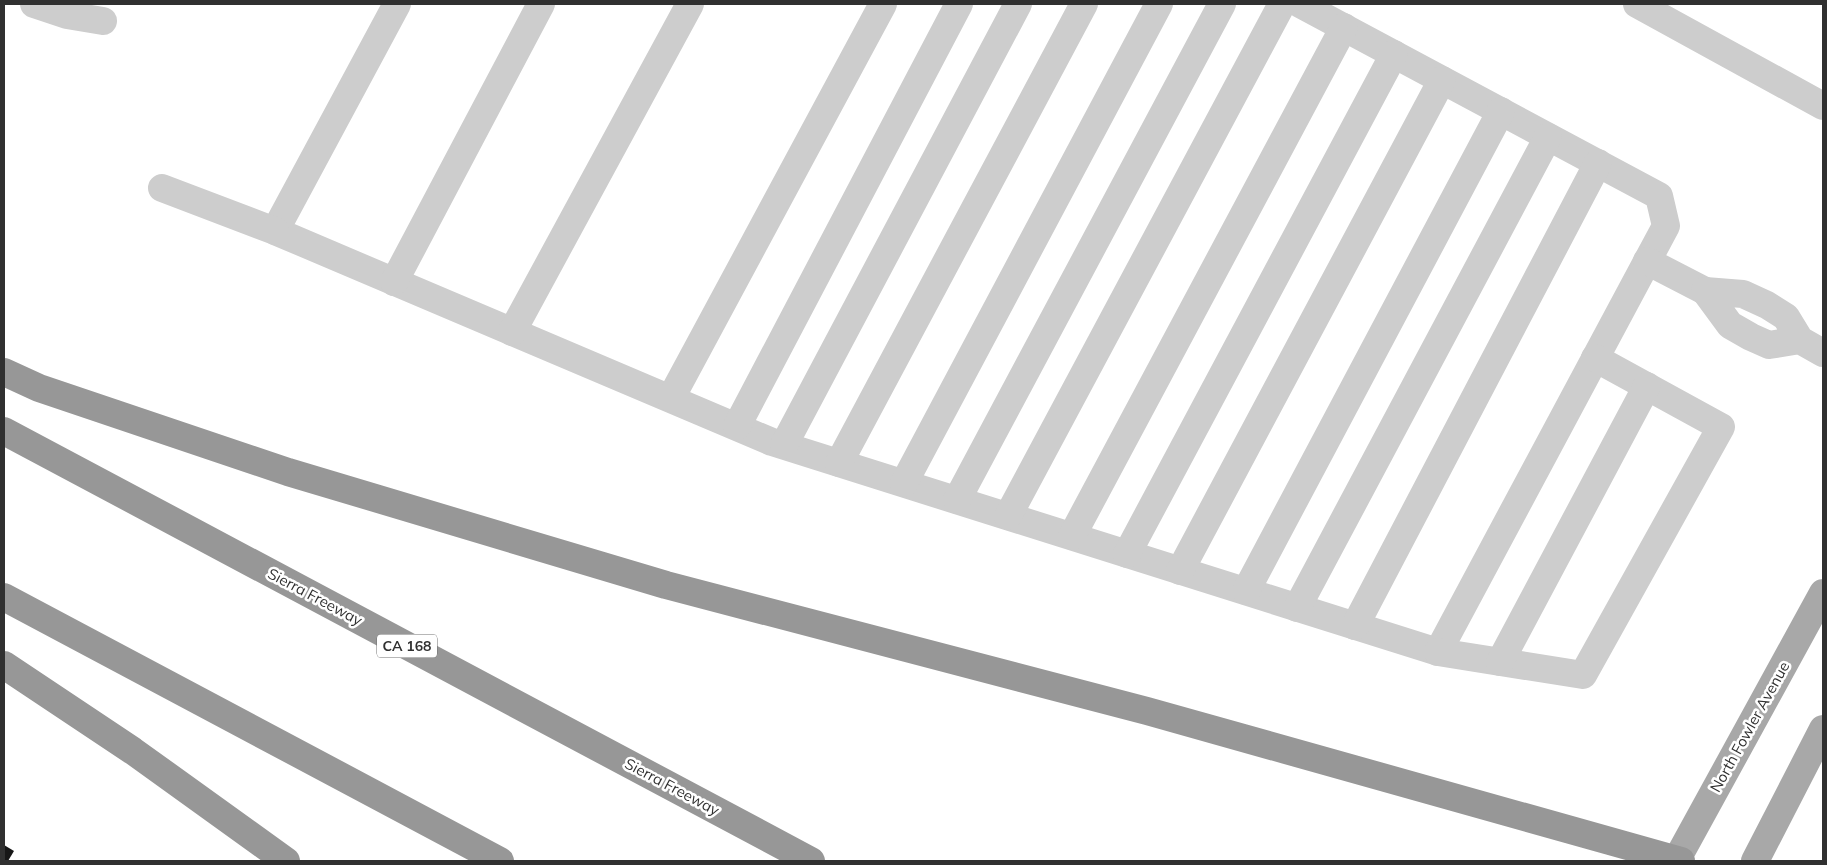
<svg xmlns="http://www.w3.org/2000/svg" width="1827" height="865" viewBox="0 0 1827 865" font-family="Mulish,sans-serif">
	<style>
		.building { fill: #171717 }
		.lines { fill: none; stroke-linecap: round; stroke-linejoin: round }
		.minor { stroke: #cdcdcd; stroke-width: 28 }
		.major { stroke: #a8a8a8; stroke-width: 28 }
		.highway { stroke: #979797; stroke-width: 28 }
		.labels { text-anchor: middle; stroke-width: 5; stroke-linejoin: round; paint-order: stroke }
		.shield { fill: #fff; stroke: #6e6e6e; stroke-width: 1 }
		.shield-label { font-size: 14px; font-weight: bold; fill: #303030 }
		.street-label { font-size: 15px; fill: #303030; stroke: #fff }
	</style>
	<rect width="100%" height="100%" fill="#fff"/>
	<path class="building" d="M4,845l10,6 -6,10h-4z"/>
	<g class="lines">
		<g class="minor">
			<path d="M34,4l33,11 36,6"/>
			<path d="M397,4l-122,227 497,211 666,210 228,-426 -7,-30 -359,-192"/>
			<path d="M1637,4l186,102"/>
			<path d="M162,188l113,43"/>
			<path d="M1647,261l58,30"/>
			<path d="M394,282l147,-278"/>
			<path d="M512,332l178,-328"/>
			<path d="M1800,340l-31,5 -18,-8 -21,-12 -25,-34 38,3 24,11 19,12 14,23 23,13"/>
			<path d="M671,398l212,-394"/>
			<path d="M737,426l222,-422"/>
			<path d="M784,445l234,-441"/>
			<path d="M839,463l245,-459"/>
			<path d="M904,483l255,-479"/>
			<path d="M957,500l265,-496"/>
			<path d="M1008,516l274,-512"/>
			<path d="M1072,536l272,-509"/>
			<path d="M1127,554l267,-500"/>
			<path d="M1180,571l262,-491"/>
			<path d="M1246,591l255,-480"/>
			<path d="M1297,608l251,-471"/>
			<path d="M1355,626l243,-463"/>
			<path d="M1438,652l145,23 138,-248 -126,-69"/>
			<path d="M1500,662l147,-276"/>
		</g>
		<g class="major">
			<path d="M1676,861l147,-268"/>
			<path d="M1755,861l68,-132"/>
		</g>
		<g class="highway">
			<path d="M4,372l35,16 249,84 378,113 481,126 534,150"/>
			<path d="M4,431l807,430"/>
			<path d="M4,597l496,264"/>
			<path d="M4,665l129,86 153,110"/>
		</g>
	</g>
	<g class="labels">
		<rect class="shield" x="377" y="634.5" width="60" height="23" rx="4"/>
		<g class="shield-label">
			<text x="407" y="651">CA 168</text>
		</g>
		<g class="street-label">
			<text transform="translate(315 597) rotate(28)" y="5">Sierra Freeway</text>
			<text transform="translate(1750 727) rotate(-61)" y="5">North Fowler Avenue</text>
			<text transform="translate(672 787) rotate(28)" y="5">Sierra Freeway</text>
		</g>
	</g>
	<rect width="1827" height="865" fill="none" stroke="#303030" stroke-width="10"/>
</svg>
